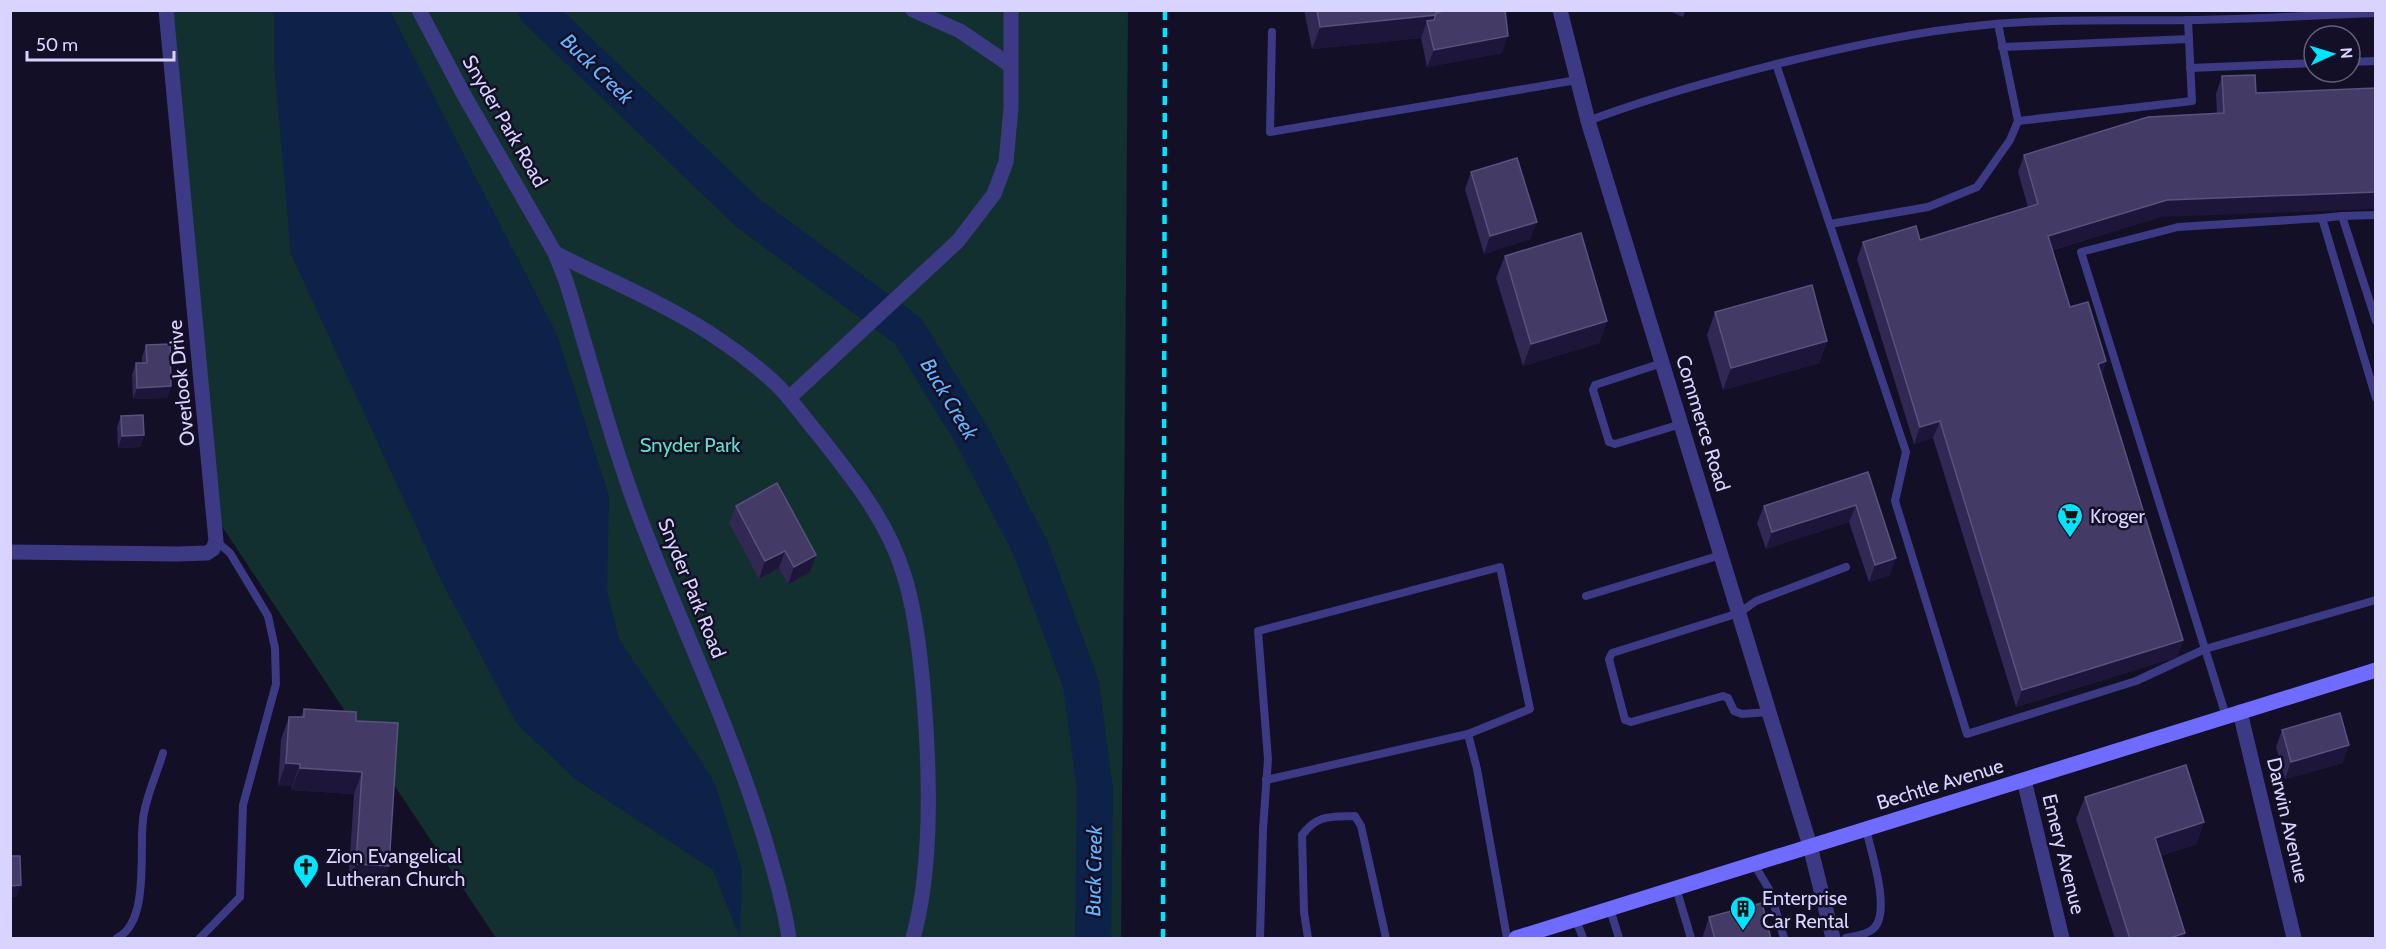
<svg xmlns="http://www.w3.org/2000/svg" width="2386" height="949" viewBox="0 0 2386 949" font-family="Cabin,sans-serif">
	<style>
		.green { fill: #12302f }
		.water { fill: #0c2248 }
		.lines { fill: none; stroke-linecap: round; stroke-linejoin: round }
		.river { stroke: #0c2248; stroke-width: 36 }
		.lane { stroke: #3d3a85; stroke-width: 8 }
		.street { stroke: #3d3a85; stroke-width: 15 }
		.secondary { stroke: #6f6bff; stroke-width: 15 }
		.rail { stroke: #00e5ff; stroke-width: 4.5; stroke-dasharray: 9 8; stroke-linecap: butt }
		.wall { fill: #312854 }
		.shaded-wall { fill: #1d163a }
		.building { fill: #433a66; stroke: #5a527e; stroke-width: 1.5 }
		.labels { text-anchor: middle; stroke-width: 5; stroke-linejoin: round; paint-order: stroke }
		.street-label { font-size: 20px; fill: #d9d4ff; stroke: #130f26 }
		.park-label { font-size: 20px; fill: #5fe0c0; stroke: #130f26 }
		.poi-label { font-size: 20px; fill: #d9d4ff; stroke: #130f26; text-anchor: start }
		.water-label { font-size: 21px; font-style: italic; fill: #62b6ff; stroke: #130f26 }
	</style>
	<rect width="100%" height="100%" fill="#130f26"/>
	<path class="green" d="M167,11h961l-7,927h-625l-281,-422z"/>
	<path class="water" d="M274,11h116l167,324 52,161 -2,95 12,48 95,142 28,89 -2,68 -27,-68 -138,-91 -58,-55 -78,-148 -148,-322 -17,-191z"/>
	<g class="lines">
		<path class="river" d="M536,10l212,203 160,118 67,110 56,108 50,135 14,105 -2,149"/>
		<g class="lane">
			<path d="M1998,24l20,97"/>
			<path d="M1272,32l-2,100 307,-52"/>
			<path d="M2002,47l187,-8"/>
			<path d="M2350,62l26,-1"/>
			<path d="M1776,64l130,388 -11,49 72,233 169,-53 69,-32 171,-49"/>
			<path d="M2190,68l124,-5"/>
			<path d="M1588,121c67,-25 136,-44 205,-61 63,-15 127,-29 192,-35 71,-7 142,-4 213,-5 59,-1 119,-5 178,-7"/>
			<path d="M2376,215l-34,1 34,105"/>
			<path d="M2322,218l20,-2"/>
			<path d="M1830,224l98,-17 49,-20 33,-47 8,-19 174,-20 -4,-81"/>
			<path d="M1662,363l-67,22 -2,5 16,52 6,2 66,-20"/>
			<path d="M1586,596l135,-41"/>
			<path d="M1769,712l-27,2 -8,-3 -6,-13 -5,-2 -92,26 -6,-2 -16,-61 3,-6 127,-40 17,-12 90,-34"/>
			<path d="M2226,716l-145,-464 97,-25 144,-9 54,180"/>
			<path d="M1266,780l202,-46"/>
			<path d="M1754,864l16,27 14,47"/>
			<path d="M1676,888l15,50"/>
			<path d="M1610,909l9,29"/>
			<path d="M1576,920l7,18"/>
			<path d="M117,938c33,-16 22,-88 26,-118 2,-22 14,-46 20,-67"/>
			<path d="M200,938l40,-41 3,-92 33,-121 -1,-36 -7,-32 -38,-63 -14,-12"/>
			<path d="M1260,938l3,-109 5,-70 -10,-128 242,-64 30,142 -62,25 9,35 30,169"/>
			<path d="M1308,938l-4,-26 -2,-77c16,-21 28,-18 53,-19l6,10 25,112"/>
			<path d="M1846,938c8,-2 21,-3 27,-9 19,-16 -2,-77 -7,-100"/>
		</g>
		<g class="street">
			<path d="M419,10l45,85 91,158 11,28c27,87 49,176 83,260 39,99 84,195 115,296 10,34 20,67 25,101"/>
			<path d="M913,10l47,21 50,34"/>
			<path d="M1560,10l28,111 222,725 23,92"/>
			<path d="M555,253c51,26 104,48 153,79 23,15 48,33 68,52 15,15 27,32 41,49 34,43 71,88 87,142 14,44 19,105 22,152 4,67 5,147 -13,211"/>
			<path d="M789,398l169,-157 36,-47 12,-32 5,-54v-98"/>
			<path d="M10,552l167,2 30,-1 6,-4 3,-8 -50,-531"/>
			<path d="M2240,712l54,226"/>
			<path d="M2024,780l38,158"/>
		</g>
		<path class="secondary" d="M1516,938l860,-268"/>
		<path class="rail" d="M1163,938l2,-928"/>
	</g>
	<g class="wall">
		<path d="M1304,10h132v3l66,40 -75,14 -6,-29 -109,11z"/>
		<path d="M1667,10h19l-3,7z"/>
		<path d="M2255,75l-95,142 -107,33 17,57 36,54 -4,13 81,266 -6,17 -161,50 -83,-269 -19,6 -57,-185 6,-17 57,-2 108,-33 -10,-35 6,-17 193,-41 -1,-20 6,-18z"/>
		<path d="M1471,172l66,50 -7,17 -46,15 -19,-65z"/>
		<path d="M1505,256l102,65 -8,22 -76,23 -27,-88z"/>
		<path d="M1715,312l112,29 -8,22 -96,27 -16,-55z"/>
		<path d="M146,345l25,41 -4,12 -34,1 -1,-24 4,-12h6v-6z"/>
		<path d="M121,416l23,19 -4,12 -22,1 -1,-21z"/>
		<path d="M1868,472l22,103 -21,7 -20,-60 -83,27 -9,-26 7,-17z"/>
		<path d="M736,506l80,49 -6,17 -22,12 -9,-16 -20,11 -30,-56z"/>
		<path d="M304,709l52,12 33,145 -8,22 -33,-2 6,-92 -63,-4 1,-4h-14l3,-47 8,-22h12z"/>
		<path d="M2282,730l61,33 -58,16 -9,-32z"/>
		<path d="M2085,797l119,25 -8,22 -36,12 25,77 -2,6h-68l-39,-120z"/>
		<path d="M1709,917l62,22h-69z"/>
	</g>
	<g class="shaded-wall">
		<path d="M1436,15l-6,17 -3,-11 -6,17 -109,11 8,-22z"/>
		<path d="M1508,36l-6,17 -75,14 7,-17z"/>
		<path d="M2376,192v17l-216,8 -118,36 6,-17 119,-36z"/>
		<path d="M1537,222l-7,17 -46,15 6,-18z"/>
		<path d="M1607,321l-8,22 -76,23 8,-22z"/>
		<path d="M1827,341l-8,22 -96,27 8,-22z"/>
		<path d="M2106,361l-6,17 -2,-14z"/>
		<path d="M171,386l-4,12 -34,1 4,-11z"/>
		<path d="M1940,421l-7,17 -19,6 6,-17z"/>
		<path d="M144,435l-4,12 -22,1 4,-12z"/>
		<path d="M1856,505l-7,17 -83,27 6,-17z"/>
		<path d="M785,551l-6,17 -20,11 6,-18z"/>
		<path d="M816,555l-6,17 -22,12 6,-17z"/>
		<path d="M1896,558l-6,17 -21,7 6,-17z"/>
		<path d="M2183,640l-6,17 -161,50 6,-17z"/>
		<path d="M2349,745l-6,18 -58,16 6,-17z"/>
		<path d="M286,763l14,1 -8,22h-14z"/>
		<path d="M300,768l62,4 -8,22 -63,-4z"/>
		<path d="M2204,822l-8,22 -49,16 8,-22z"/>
		<path d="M356,864l33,2 -8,22 -33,-2z"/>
		<path d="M21,885l-5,12h-6v-11z"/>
		<path d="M2185,933l-2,6h-16z"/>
	</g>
	<g class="building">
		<path d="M1317,10h119v5l-116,12z"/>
		<path d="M1447,10h58l3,26 -74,14 -7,-29 7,-1 2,-7z"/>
		<path d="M2255,75l1,18 120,-5v104l-209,8 -119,36 22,71 18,-5 18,59 -8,3 85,276 -161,50 -82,-269 -20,6 -57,-185 53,-16 4,14 118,-36 -14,-49 124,-38 76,-4 -2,-37z"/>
		<path d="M1517,158l20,64 -47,14 -19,-64z"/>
		<path d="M1581,233l26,88 -76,23 -26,-88z"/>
		<path d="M1812,285l15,56 -96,27 -16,-56z"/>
		<path d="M170,344l1,42 -34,2 -1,-25h11l-1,-18z"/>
		<path d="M143,415l1,20 -22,1 -1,-20z"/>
		<path d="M1868,472l28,86 -21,7 -19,-60 -84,27 -8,-26z"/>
		<path d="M777,483l39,72 -22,12 -9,-16 -20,10 -29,-55z"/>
		<path d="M304,709l52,3v9l42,2 -9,143 -33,-2 6,-92 -62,-4v-4l-14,-1 3,-46h15z"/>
		<path d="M2340,713l9,32 -58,17 -9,-32z"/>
		<path d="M2186,765l18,57 -49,16 30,95 -18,6h-37l-45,-142z"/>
		<path d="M10,856h10l1,29 -11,1z"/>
		<path d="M1762,903l9,36h-56l-6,-22z"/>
	</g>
	<defs>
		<symbol id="supermarket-pin" viewBox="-11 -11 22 30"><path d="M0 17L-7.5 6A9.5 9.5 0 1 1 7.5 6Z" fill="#00e5ff" stroke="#130f26"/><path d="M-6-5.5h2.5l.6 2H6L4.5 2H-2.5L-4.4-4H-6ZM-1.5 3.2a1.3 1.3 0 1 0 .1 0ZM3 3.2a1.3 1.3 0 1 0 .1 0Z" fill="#111"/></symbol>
		<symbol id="church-pin" viewBox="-11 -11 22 30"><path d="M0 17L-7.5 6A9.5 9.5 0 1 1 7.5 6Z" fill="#00e5ff" stroke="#130f26"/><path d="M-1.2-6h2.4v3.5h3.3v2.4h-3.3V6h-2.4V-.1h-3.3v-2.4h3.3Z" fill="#111"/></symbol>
		<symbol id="building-pin" viewBox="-11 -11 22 30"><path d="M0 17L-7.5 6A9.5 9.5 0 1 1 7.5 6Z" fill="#00e5ff" stroke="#130f26"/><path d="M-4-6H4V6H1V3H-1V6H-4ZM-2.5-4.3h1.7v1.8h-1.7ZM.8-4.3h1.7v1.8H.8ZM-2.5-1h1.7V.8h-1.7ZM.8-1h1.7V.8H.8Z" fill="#111"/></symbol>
	</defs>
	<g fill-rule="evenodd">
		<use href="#supermarket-pin" x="2055" y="501" width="30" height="40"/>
		<use href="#church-pin" x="291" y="852" width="30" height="40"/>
		<use href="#building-pin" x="1728" y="894" width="30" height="40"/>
	</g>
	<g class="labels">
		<g class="street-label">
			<text transform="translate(505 121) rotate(60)" y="7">Snyder Park Road</text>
			<text transform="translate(181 383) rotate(-96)" y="7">Overlook Drive</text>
			<text transform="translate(1703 423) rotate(73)" y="7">Commerce Road</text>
			<text transform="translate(692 588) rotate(68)" y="7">Snyder Park Road</text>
			<text transform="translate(1940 784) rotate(-17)" y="7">Bechtle Avenue</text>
			<text transform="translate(2288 820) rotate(77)" y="7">Darwin Avenue</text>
			<text transform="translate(2064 854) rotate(76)" y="7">Emery Avenue</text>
		</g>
		<g class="park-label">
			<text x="690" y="452">Snyder Park</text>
		</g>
		<g class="poi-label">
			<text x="2090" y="523">Kroger</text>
			<text x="326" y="863">Zion Evangelical<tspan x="326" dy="23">Lutheran Church</tspan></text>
			<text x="1762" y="905">Enterprise<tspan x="1762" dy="23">Car Rental</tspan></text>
		</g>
		<g class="water-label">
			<text transform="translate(597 69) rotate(44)" y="7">Buck Creek</text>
			<text transform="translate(949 399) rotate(59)" y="7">Buck Creek</text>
			<text transform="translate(1094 871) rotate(-89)" y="7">Buck Creek</text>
		</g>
	</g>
	<rect width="2386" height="949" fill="none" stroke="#d9d4ff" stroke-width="24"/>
	<g transform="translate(2332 54) rotate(86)"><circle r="28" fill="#130f26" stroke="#625e7d" stroke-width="1.5"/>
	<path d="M0-4.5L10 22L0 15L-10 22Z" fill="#00e5ff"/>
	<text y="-9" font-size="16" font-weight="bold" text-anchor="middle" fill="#d9d4ff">N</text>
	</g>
	<path d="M27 51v9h147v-9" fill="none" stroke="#d9d4ff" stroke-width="3"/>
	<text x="36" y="51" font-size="18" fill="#d9d4ff" stroke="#130f26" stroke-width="4.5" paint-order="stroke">50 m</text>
</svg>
